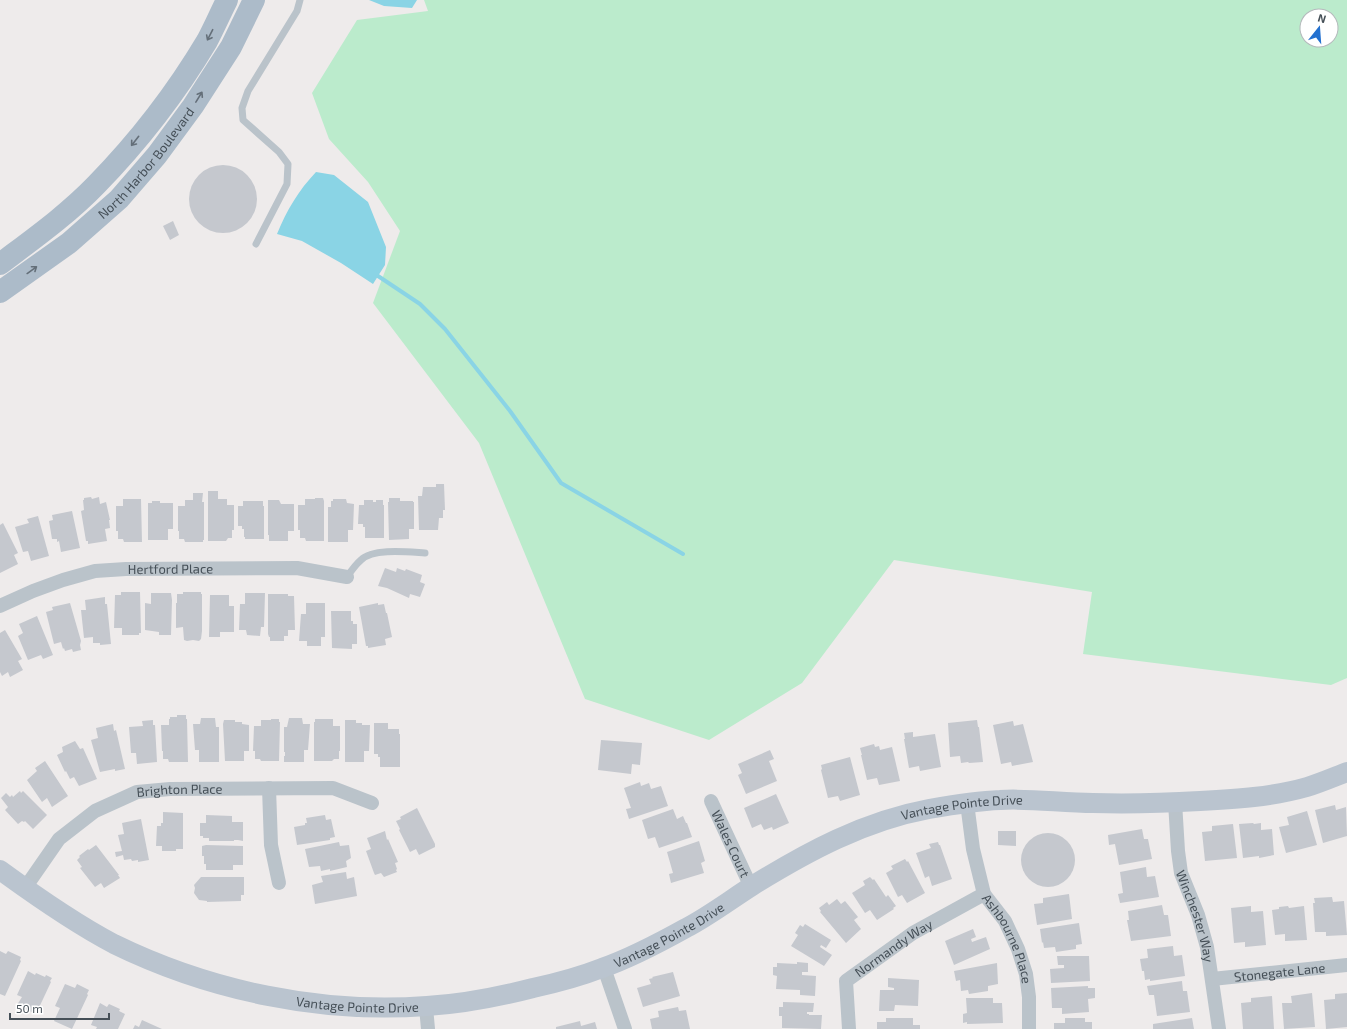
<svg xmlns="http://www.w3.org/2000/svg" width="1347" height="1029" viewBox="0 0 1347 1029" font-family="'Exo 2',sans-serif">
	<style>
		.green { fill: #bbebcc; fill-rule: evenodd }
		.water { fill: #8ad4e5 }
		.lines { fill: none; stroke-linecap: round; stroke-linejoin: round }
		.stream { stroke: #8ad4e5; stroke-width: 4 }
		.building { fill: #c5c8ce }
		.lane { stroke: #bac3ca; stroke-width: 7 }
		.street { stroke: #bac3ca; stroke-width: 14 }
		.secondary { stroke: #bac4cf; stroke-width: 20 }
		.primary { stroke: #acbbc9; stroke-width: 22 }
		.oneway { stroke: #646f79 }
		.labels { text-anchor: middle; stroke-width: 3.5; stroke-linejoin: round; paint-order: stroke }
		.street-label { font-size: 13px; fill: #454f57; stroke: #fff }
	</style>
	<rect width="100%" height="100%" fill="#eeebeb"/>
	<path class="green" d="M424,0h923v678l-16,7 -248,-31 9,-62 -198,-32 -92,123 -93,57 -124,-41 -106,-256 -106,-140 27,-72 -32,-49 -39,-43 -17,-46 45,-73 71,-9zM1307,16h24v24h-24z"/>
	<g class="water">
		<path d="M369,0h48l-5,8 -28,-2z"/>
		<path d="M316,172l18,3 34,27 18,45 -1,18 -12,19 -32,-21 -39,-22 -25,-7c10,-24 21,-43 39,-62z"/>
	</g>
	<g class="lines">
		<path class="stream" d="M378,276l42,28 25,25 65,82 51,72 122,71"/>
	</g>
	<g class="building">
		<circle cx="223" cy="199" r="34"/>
		<path d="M173,221l6,14 -9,5 -7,-14z"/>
		<path d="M436,484h8l1,26h-2v8h-4l-1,12h-19l-1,-34h4l1,-9h13z"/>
		<path d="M208,491h10v8h9v6h7v25h-2v8h-4l-2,3h-18z"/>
		<path d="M193,493h10l-1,9h2v38h-1v2h-18l-1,-3h-5v-8h-1v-25h7v-6h8z"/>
		<path d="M91,497l1,2 7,-2 1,7 6,-2 4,18h-1l1,8 -5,1 2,12 -19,3v-3h-2l-5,-30 3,-1 -1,-10h1v-2z"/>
		<path d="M315,498h8l1,3v40h-18l-1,-3h-5v-8h-2v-25h7v-6h10z"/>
		<path d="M389,498h11v3h13v1h1v27h-5v10l-20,1 -1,-38h1z"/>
		<path d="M123,499h18l1,43h-18l-1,-3h-5v-8h-2v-25h7z"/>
		<path d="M333,499h13l1,4 7,1 -1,26h-5v12h-20v-35h3v-6h2z"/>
		<path d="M268,500h11l2,4h13v27h-6v10h-19v-6h-1z"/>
		<path d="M364,500h9v2h3v-2h7v5h1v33h-19v-11h-2v-3h-5l1,-19h5z"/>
		<path d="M152,501h8v2h13v26h-5v11h-20v-37h4z"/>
		<path d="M243,501h20v5h1v33h-19v-2h-1v-8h-2v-3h-4v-20h5z"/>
		<path d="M72,511l8,37 -19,4 -2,-11 -2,1v-3h-5l-3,-18 4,-1 -1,-5z"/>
		<path d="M38,516l11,40 -18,5 -3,-10 -5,1 -8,-25 14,-4 -2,-4z"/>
		<path d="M3,523l15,30 -4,2 4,9 -18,9v-48z"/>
		<path d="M385,568l11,4 1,-4 8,3 1,-2 16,6 -2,7 5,2 -5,13 -10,-3 -1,4 -22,-10 -9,-2z"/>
		<path d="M121,592h19l1,41h-2v2h-17v-7h-8l1,-33h6z"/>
		<path d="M183,592h18v2h1v37l-1,8 -2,2 -6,-1 -6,1 -3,-1 -1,-13 -7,1v-25h1v-9h6z"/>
		<path d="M151,593h20l1,7 -1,35h-12v-3l-14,-2v-27l6,1z"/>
		<path d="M245,593h20l-1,34h-3l-1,9 -13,-1 -1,-5h-7l1,-26h5z"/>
		<path d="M268,594h20v2h6l1,34h-7v6h-4v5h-14v-4h-1l-1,-3z"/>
		<path d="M210,595h19v11h5v26h-14v5h-11z"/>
		<path d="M105,597v7h2l4,40 -11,1v-2h-7v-6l-9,1 -3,-28h5l-1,-10z"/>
		<path d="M70,603l11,38 -1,4 1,5 -8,2 -1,-3 -7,2 -1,-3 -1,1 -2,-7 -7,2 -8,-32 7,-2 -1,-3z"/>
		<path d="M306,603h19v34h-4v9h-14v-5h-8l2,-27h5z"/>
		<path d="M378,603v2l6,-1 2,9h1l5,24 -7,2 1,6 -18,3v-2h-2l-7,-39z"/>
		<path d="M331,611h20v10h2v3h4v20h-5v5l-20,-1z"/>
		<path d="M37,616l16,39 -10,4 -2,-4 -13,5 -10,-24 5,-3 -4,-9z"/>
		<path d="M5,630l17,29 -4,2 5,9 -13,7 -2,-5 -6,4 -2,-4v-39z"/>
		<path d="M177,715h9v4h1l1,43h-19l-1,-3h-5v-8h-1l-1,-26h8v-6h1v-2h7z"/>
		<path d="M201,718h14l1,9h3v35h-20v-12h-4l-2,-26h7z"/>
		<path d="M289,718h13l1,6h7l-2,26h-4v12h-20v-6h1v-4h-1v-25h3z"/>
		<path d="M271,719h8v3h1l-1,39h-18l-1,-2h-5v-8h-2l1,-25h7v-6h10z"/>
		<path d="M315,719h18v7h7v25h-1v8h-5l-2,2h-18v-39h1z"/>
		<path d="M153,720v5h2l2,37 -20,2 -1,-11h-5l-2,-26 14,-1 -1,-5z"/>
		<path d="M224,720h11v2h7v2l7,1v26h-5v10h-19l-2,-37z"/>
		<path d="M345,720h11v3h6v2h8l-1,26h-5v11h-19z"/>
		<path d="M977,720l1,7h1l4,35 -14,1 -1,-1 -7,1 -1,-7 -10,1 -2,-34z"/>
		<path d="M1013,721l1,5 9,-2 10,38 -21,4 -1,-4 -10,2 -8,-39z"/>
		<path d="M374,723h14v6h11v5h1v33h-20v-10h-2v-3h-4z"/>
		<path d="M113,724l1,7 2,-1 9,39 -10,2v-2l-15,3 -9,-32 7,-2 -2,-10z"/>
		<path d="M913,732v5l22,-3 6,33 -21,4 -1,-5 -10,2 -5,-29h1l-1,-6z"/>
		<path d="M601,740l41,3 -2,22 -8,-1 -1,10 -33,-4z"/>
		<path d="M75,741l5,8 3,-1 14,31 -18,7 -5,-9 -4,2 -4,-8 -1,1 -8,-17 6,-3 -1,-5z"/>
		<path d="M874,744l1,3 4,-1 1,4 12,-3 8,34 -21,4 -2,-7 -10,2 -6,-25h1l-2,-7z"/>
		<path d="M770,750l4,9 -5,2 8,20 -31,13 -8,-19 4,-2 -4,-9z"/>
		<path d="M850,757l10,38 -20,6 -2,-5 -10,2 -7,-28 1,-1 -1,-4z"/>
		<path d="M45,761l23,35 -16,11 -5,-9 -5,4 -15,-22 10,-9 -2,-3z"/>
		<path d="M640,782l1,4 8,-3 2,6 10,-3 7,20 -39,13 -3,-10 5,-1 -7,-20z"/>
		<path d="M20,791l1,2 2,-2 24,24 -14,14 -8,-8 -1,1 -2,-1 -4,3 -13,-14 3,-3 -7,-9 5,-5 4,4 2,-2 1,2z"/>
		<path d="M776,794l13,29 -16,7 -1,-3 -8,3 -3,-6 -9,4 -8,-20z"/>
		<path d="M1335,805l1,5 10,-3 1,29 -24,7 -8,-33z"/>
		<path d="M417,808l18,36v3l-16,8 -3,-6 -6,3 -11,-22 1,-1 -4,-8 5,-2 -1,-2z"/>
		<path d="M673,809l4,10 6,-3 3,7h1l5,14 -33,11 -4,-11 -7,2 -6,-19z"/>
		<path d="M1307,811l10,34 -31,8 -7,-26 10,-2 -2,-8z"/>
		<path d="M163,812l20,1v36h-7v2h-14v-5h-6l1,-20h4v-3h2z"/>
		<path d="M206,815l26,1v6h11v19l-5,-1h-4v1h-25v-3h-6v-2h-3v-13h6z"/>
		<path d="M325,815l1,5 5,-1 4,18 -5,1v2l-33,5 -3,-18 11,-2v-2h2l-1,-5z"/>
		<path d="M141,819l8,41 -11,2v-2l-6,1 -1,-2 -7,1 -1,-5 -7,2 -1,-5 7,-1 -4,-16 6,-1 -2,-11z"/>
		<path d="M1253,823l1,1 7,-1v7l11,-1 2,26 -15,3v-2l-16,2 -4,-34z"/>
		<path d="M1233,824l4,34 -32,3 -3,-29 10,-1v-5z"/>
		<path d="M1142,829l2,10h4l4,20 -33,6 -4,-21 -6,1 -1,-10z"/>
		<path d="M385,831l2,9 1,-1 10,23 -3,1 2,6 -1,1 1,2 -13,5 -3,-4 -6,2 -1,-2 -8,-22 5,-2 -4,-11z"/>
		<path d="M998,831h18v15l-18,-1z"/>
		<circle cx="1048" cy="860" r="27"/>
		<path d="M699,841l6,20 -4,2 3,10 -33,10 -2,-9 4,-1 -6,-21z"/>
		<path d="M339,842l1,4 9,-1 2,13 -5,3 1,6 -17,4v-2l-9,2 -1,-5 -11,1 -4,-18z"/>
		<path d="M938,842l1,3h1l12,34 -20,7 -3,-10 -4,2 -9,-25 15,-5 -2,-4z"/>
		<path d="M96,845l23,30h-1l2,3 -16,10 -3,-5 -6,4 -15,-19 2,-1 -5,-7 3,-3 -1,-1 9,-7 1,1z"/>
		<path d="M206,845l37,1v19h-10v5h-27v-6h-2v-8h-2v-10z"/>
		<path d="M905,859l2,3 1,-1 17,32 -18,10 -5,-8 -4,2 -12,-24 7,-4 -2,-3z"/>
		<path d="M1146,867l1,10 8,-1 4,21 -39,6 -2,-9 5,-1 -3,-21z"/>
		<path d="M346,872l1,7 7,-2 3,19 -42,8 -3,-19 11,-3 -2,-6z"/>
		<path d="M201,877h43v18h-3v6l-34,1v-1l-8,-1 -5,-7 1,-5 -1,-3z"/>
		<path d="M870,877l3,3 1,-1 12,18 2,-2 8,11 -3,2 1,1 -17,11 -7,-10 -5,3 -13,-20 13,-8 -2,-4z"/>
		<path d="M1069,894l3,25 -35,6 -3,-21 9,-1v-5z"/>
		<path d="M1332,897l1,5 11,-1 3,34 -21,1v-4h-11l-2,-29h2l-1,-5z"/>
		<path d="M837,899l4,5 4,-3 13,16 -4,3 7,9 -15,14 -26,-31 1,-1 -2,-3 8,-6 2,3z"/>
		<path d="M1162,905l2,10h4l3,21 -40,5 -4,-21h2l-1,-9z"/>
		<path d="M1251,906v6l12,-1 3,34 -21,2v-5l-11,1 -3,-35z"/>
		<path d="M1288,906l1,2 15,-2 3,34 -22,1v-7l-10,1 -3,-25 7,-1v-2z"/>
		<path d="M1079,923l3,21 -6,1v4l-20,3 -1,-5 -11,1 -1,-6 -1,1 -2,-14z"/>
		<path d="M805,924l26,16 -5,8 -5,-3 -1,2 12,8 -8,11 -33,-20 7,-11 -3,-2 5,-8 3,2z"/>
		<path d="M973,929l3,8 -5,2 1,3 14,-5 4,12 -36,16 -9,-24z"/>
		<path d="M1173,946l1,10 8,-1 3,21 -35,5v-2l-5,1 -1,-9h-2l-2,-12 8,-1 -1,-9z"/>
		<path d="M0,951l6,3 2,-3 13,6 -1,3 1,1 -16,35 -5,-2z"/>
		<path d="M1057,956h32l1,25 -39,2 -1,-14 14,-1v-3h-6z"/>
		<path d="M797,962l11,1v9h-6v3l14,1 -1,20 -15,-1v-5l-24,-1 1,-13 -4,-1v-8h4v-4l20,1z"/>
		<path d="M997,963l1,21 -10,2v5l-19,3 -1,-4 -7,1 -1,-11 -4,1 -2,-10z"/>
		<path d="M28,971l7,4 1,-2 9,4 1,-2 6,3 -2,3 1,1 -15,32 -19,-9 5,-8 -5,-2z"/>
		<path d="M673,972l7,24 -37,11 -6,-19 14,-4 -2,-5 4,-1 -1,-1z"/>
		<path d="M888,978l31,2 -1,26 -23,-1 -1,6h-15l1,-21h14v-2l-6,-1z"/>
		<path d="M1182,981l1,10h4l3,21 -33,4 -3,-21h-5l-2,-9z"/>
		<path d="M65,984l10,4 2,-4 12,6 -2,4 1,1 -16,34 -18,-8 6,-13 -5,-2z"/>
		<path d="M1088,986v2h7v10l-7,1 1,13 -27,2v-6h-10l-1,-20z"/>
		<path d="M1312,993l3,34 -31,2 -2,-26h10l-1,-7z"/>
		<path d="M1347,993v34l-21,2 -2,-29 11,-1v-5z"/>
		<path d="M1272,996l2,33h-31l-2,-26 10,-1v-4z"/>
		<path d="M966,998h27v5h9l1,20 -36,1v-2l-4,1v-9l4,-1z"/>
		<path d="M783,1002l31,1 -1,9h-6v2h2v1h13l-1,14 -39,-1v-12h-3v-9h4z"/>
		<path d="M100,1003l7,4 2,-3 11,5 -1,2 6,3 -7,15h-22l1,-2 -6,-2z"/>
		<path d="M678,1007l1,4 7,-1 4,19h-38l-2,-10 9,-2 -1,-6z"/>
		<path d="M886,1018h27v7h7v4h-43v-7h9z"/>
		<path d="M1065,1018h20v4h7v7h-38v-6h11z"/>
		<path d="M1192,1018l2,11h-41v-5z"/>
		<path d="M142,1020l20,9h-29l2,-4 4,2z"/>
		<path d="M580,1021l1,5 14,-4 2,7h-41v-2z"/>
	</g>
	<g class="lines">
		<g class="lane">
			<path d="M256,244l31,-60 1,-20 -9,-12 -36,-32 -1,-12 6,-17 49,-80 3,-11"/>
			<path d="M347,577c4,-6 8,-12 14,-17 12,-12 47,-8 64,-7"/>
		</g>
		<g class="street">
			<path id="s1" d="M0,606l33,-15 30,-11 32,-9 31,-2 171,-1 50,9"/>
			<path d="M269,788l2,57 8,38"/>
			<path id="s2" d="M711,801l40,86"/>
			<path id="s3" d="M1175,802l3,49 3,22 17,42 9,32 12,82"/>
			<path id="s4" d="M967,803l6,46 11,45 21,27 13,28 8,25 3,23v32"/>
			<path id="s5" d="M25,888l34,-49 36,-28 42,-19 33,-3 163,-1 39,15"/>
			<path d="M604,968l21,61"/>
			<path id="s6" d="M1212,979l135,-14"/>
			<path d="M426,1007l2,22"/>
			<path id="s7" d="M849,1029l-3,-48 67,-48 71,-39"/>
		</g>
		<path class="secondary" id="s8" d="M0,870c37,27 74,53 114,74 96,47 207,70 313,62 36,-2 71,-9 106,-18 23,-5 46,-11 69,-20 29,-10 57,-25 84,-40 23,-12 44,-28 66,-42 55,-34 112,-65 177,-77 23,-4 47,-8 71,-9 30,-2 62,3 93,3 36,1 72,0 107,-2 36,-2 72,-4 107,-14 13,-4 27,-10 40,-15"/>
		<g class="primary">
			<path d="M0,264c33,-25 67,-49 96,-79 42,-43 80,-92 111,-144 7,-13 13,-27 20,-41"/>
			<path id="s9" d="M0,292l69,-49 50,-44 38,-44 36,-49 38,-59 23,-47"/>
		</g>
	</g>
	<defs><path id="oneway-shaft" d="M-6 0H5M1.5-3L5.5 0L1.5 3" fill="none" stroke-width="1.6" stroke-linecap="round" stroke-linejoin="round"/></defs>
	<g class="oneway">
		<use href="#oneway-shaft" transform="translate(210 35) rotate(117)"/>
		<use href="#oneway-shaft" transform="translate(199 97) rotate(-58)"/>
		<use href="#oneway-shaft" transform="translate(135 141) rotate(128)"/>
		<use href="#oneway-shaft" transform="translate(32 270) rotate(-36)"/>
	</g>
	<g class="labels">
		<g class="street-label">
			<text dy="5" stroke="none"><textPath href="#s9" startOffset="196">North Harbor Boulevard</textPath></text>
			<text dy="5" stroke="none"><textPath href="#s1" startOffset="177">Hertford Place</textPath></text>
			<text dy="5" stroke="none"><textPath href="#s5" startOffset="194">Brighton Place</textPath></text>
			<text dy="5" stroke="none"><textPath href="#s8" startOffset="1037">Vantage Pointe Drive</textPath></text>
			<text dy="5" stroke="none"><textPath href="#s2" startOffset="47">Wales Court</textPath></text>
			<text dy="5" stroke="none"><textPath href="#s3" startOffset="117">Winchester Way</textPath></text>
			<text dy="5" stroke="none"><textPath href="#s8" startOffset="713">Vantage Pointe Drive</textPath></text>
			<text dy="5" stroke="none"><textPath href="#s4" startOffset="144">Ashbourne Place</textPath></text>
			<text dy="5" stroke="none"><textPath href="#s7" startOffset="106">Normandy Way</textPath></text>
			<text dy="5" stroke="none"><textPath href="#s6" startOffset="68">Stonegate Lane</textPath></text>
			<text dy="5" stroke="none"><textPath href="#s8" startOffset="389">Vantage Pointe Drive</textPath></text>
		</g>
	</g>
	<g transform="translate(1319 28) rotate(17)"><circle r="19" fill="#ffffff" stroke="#b5b9bc"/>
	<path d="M0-3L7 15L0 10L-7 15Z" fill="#2371d0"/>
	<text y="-6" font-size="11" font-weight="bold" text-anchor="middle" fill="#454f57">N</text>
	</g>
	<path d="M10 1013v6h99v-6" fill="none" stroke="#454f57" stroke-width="2"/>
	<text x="16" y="1013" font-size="12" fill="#454f57" stroke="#ffffff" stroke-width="3" paint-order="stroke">50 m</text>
</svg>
